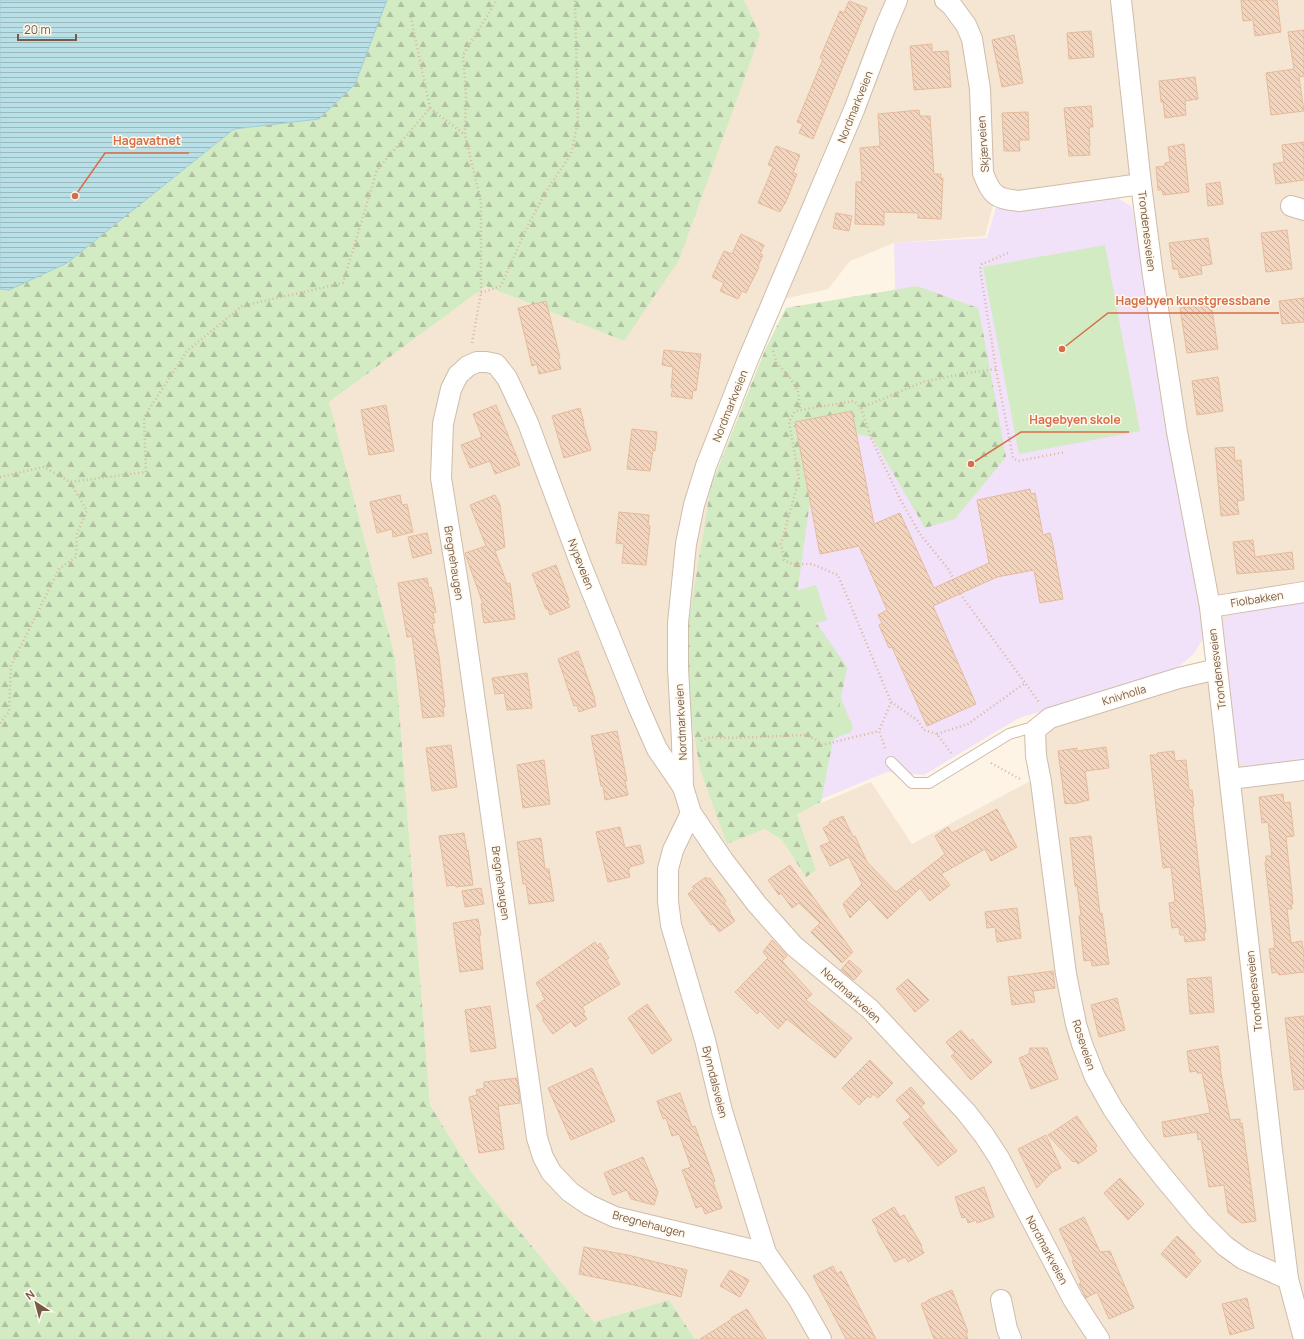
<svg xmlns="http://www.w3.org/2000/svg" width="1304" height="1339" viewBox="0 0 1304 1339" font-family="Manrope,sans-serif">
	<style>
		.residential { fill: #f4e6d3; fill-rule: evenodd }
		.education { fill: #f1e2f9 }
		.green { fill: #d2ebc3 }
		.forest { fill: url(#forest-firs) }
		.water { fill: url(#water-rules); stroke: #9fced9 }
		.building { fill: url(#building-back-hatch); stroke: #e6bb9c }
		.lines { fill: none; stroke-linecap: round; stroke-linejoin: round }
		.service-casing { stroke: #cfbcab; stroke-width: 12 }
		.minor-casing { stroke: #cfbcab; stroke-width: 22 }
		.path { stroke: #d8b79f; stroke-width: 2.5; stroke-dasharray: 1 3; stroke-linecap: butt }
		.service { stroke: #fff; stroke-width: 10 }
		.minor { stroke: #fff; stroke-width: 20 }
		.labels { text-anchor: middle; stroke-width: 3; stroke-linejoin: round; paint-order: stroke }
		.street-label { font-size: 11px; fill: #765b49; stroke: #fff8ec }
		.leader { fill: none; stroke: #d86e48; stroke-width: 1.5 }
		.callout-dot { fill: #d86e48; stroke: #fff8ec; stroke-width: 1.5 }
		.callout-label { font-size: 12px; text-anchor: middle; font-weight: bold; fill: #d86e48; stroke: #fff8ec; stroke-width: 3; stroke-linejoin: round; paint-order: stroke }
	</style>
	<defs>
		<pattern id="forest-firs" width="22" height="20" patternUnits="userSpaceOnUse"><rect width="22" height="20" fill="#d2ebc3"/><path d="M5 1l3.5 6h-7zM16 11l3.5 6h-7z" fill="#afc1a0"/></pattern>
		<pattern id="water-rules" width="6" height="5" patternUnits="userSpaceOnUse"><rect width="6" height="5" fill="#b9dfe7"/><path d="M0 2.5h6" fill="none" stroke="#9bb8bd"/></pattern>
		<pattern id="building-back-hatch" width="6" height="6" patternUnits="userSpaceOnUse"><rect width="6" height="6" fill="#f3d4bc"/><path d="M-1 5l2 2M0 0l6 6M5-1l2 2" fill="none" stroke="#c9af9b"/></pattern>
	</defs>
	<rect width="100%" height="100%" fill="#fdf4e5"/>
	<path class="residential" d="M744,0h560v1339h-609l-26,-39 -75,22 -122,-149 -42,-68 -35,-448 -66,-255 157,-116 138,55 136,-305zM1147,175l67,495 -137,37 -39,31 -2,40 -124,66 -41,-62 -74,31 19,57 -10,6 -24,-36 -19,-11 -36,15 -16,-359 4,-13 46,-168 67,-15 22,-28 44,-18 91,-7 9,-35z"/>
	<g class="education">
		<path d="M1114,196l17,10 2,5 29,185 41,221 1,20 -10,17 -16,13 -19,10 -140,41 -95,57 -37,-3 -80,33 -19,-418 108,-64 -2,-80 93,-5 10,-34z"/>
		<path d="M1304,602v163l-60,4 -5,-7 -3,-7 -15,-131 2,-4 9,-6z"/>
	</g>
	<g class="green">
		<path d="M1105,245l35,186 -121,23 -36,-187z"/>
		<path d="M816,585l11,35 -27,8 -11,-35z"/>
		<path d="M832,678l21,49 -2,5 -28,11z"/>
	</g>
	<g class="forest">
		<path d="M387,0h357l16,35 -81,225 -55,81 -138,-55 -157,116 66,255 35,448 42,68 122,149 75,-22 26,39h-695v-1050l9,1 58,-27 167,-134 85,-10 36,-35z"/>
		<path d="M917,286l61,22 6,29 22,120 -51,62 -30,9 -53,-91 -40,-8 -16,29 -19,137 50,72 -26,135 -24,12 19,56 -10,7 -24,-37 -18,-11 -37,15 -27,-75 -18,-106 29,-178 54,-135 21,-42z"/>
	</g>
	<path class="water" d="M0,0h387l-32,84 -36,35 -85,10 -167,134 -58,27 -9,-1z"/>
	<g class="building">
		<path d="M1241,0h36l4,32 -26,4 -2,-16 -10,1z"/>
		<path d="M849,1l18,7 -54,131 -14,-6 4,-9 -6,-2 26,-63 -3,-1 20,-47 4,2z"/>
		<path d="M1304,30v46l-5,1 5,34 -33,4 -5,-42 28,-4 -6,-37z"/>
		<path d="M1091,31l3,26 -25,2 -2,-26z"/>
		<path d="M1014,35l9,48 -21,4 -10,-47z"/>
		<path d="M932,44v8l16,-1 3,36 -37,3 -4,-44z"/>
		<path d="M1195,77l3,22 -13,2 1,14 -21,3 -2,-16h-2l-2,-21z"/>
		<path d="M1091,106l2,21h-4l1,19h-1l1,9 -21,1 -5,-48z"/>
		<path d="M919,110l1,6h10l4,58h7l-1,4h3l-2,41 -23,-1v-5l-34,-1v13l-29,-1 1,-42h6l-2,-34 20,-2 -2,-32z"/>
		<path d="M1028,112l1,28h-10l1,11h-16l-2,-38z"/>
		<path d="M1304,142v38l-28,4 -3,-20 11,-2 -2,-17z"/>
		<path d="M1184,144l5,48 -26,3 -1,-5h-4l-2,-23 9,-1v-3l5,-1 -2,-15z"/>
		<path d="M776,146l24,9 -7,18 4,1 -12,30h-1l-4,8 -22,-9 15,-36 -5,-2z"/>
		<path d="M1220,182l3,22 -15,2 -2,-22z"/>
		<path d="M836,213l16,3 -3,15 -16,-3z"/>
		<path d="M1287,230l5,39 -26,3 -5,-39z"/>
		<path d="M741,234l23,11 -4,9 3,1 -5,11 1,1 -13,26 -4,-2 -4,8 -18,-8 4,-8 -12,-6 12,-26 8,3z"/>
		<path d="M1208,238l4,26 -11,2 1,8 -22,4 -2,-9h-5l-4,-26z"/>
		<path d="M1304,298v24l-22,2 -3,-23z"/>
		<path d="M546,301l14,57 -2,1 3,10 -22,5 -2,-10 -5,2 -14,-58z"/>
		<path d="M1211,303l7,46 -31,4 -7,-45z"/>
		<path d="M664,350l37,4 -5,37 -3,-1 -1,9 -21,-3 2,-8h-2l2,-21 -11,-2z"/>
		<path d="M1218,377l5,34 -26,4 -5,-34z"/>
		<path d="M386,405l8,46 -25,4 -8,-45z"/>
		<path d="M496,405l24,60 -25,9 -5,-13 -20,7 -9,-23 21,-8 -9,-23z"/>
		<path d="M580,408l4,15h-1l8,27 -27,8 -12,-42z"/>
		<path d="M852,411l22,113 26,-11 34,75 55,-25 -12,-63 53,-11 1,5 4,-1 8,42 7,-2 3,12 10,54 -23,4 -6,-33 -37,7 -64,29 43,98 -49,22 -35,-79 -3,1 -10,-23 3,-2 -4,-8 9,-5 -28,-64 -39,8 -25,-132z"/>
		<path d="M632,429l25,3 -2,19 -2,-1 -3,21 -23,-2z"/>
		<path d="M1234,447l1,14 6,-1 3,40 -7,1 2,13 -18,2 -6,-68z"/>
		<path d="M400,495l2,10 5,-1 6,28 -20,5 -1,-8 -15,4 -7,-31z"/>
		<path d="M495,495l5,10 5,42 -10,4 12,33 3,-1 5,36 -31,4 -3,-19h2l-18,-51 21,-7 -16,-41z"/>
		<path d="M619,512l30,3 -1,11h2l-4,39 -24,-2 2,-19 -8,-1z"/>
		<path d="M427,533l5,20 -19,5 -5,-21z"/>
		<path d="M1253,540l2,17 37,-5 2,17 -57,5 -4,-32z"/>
		<path d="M556,565l13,35 -2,1 3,6 -20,8 -2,-6h-2l-14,-35z"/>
		<path d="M427,578l2,10 2,-1 5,25 -3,1 2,10h-3l7,34 6,50h-2l1,9 -21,2 -11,-82 -5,1 -9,-54z"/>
		<path d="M578,651l17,48h-1l2,7 -17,6 -2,-7 -3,1 -16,-47z"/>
		<path d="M527,673l5,35 -25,2 -3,-17 -9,1 -3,-16z"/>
		<path d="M617,731l10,50h-2l3,14 -23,5 -2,-14h-2l-10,-50z"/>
		<path d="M451,745l6,42 -25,4 -6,-43z"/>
		<path d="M1106,747l3,21 -24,3 4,29 -16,4v-1l-8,1 -7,-53 19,-3v3z"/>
		<path d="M1174,751l1,10 11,-1 3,30h3l2,16h-2l14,126h-2l1,8 -20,2 -1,-7h-4l-1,-8 -7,1 -3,-25 6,-1 -4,-35 -8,1 -13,-113h7v-2z"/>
		<path d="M544,760l6,44 -27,4 -6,-43z"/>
		<path d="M1283,794l1,9 6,-1 4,34 -8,1 7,67h-2l1,5h-5l4,34 11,-2 2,14v17l-25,3 -1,-3 -6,1 -3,-24 6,-1 -10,-86h1v-6h6l-4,-34 -6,1 -3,-26z"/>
		<path d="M997,809l20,38 -26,14 -6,-12 -44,25 9,11 -20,16 -10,-13 -33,31 -18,-20 -19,19 -7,-14 19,-20 -13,-27 -19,9 -10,-20 10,-4 -7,-14 7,-4 -1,-2 14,-6 10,21 2,-1 12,26 29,30 49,-38 -10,-18 13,-9 4,6z"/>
		<path d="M620,827l5,21 15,-3 4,18 -15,4 1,2h-2l2,8 -22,5 -12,-50z"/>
		<path d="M464,833l3,18 1,-1 5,35 -17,2 -1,-2 -8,1 -8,-50z"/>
		<path d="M1091,836l9,78 2,-1 7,51 -17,2 -1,-6 -7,1 -5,-45 2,-1 -4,-29h-2l-5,-48z"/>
		<path d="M541,838l4,31h4l5,32 -25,3 -3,-20h-3l-6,-42z"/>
		<path d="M790,865l63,87 -11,11 -31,-31 9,-9 -21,-20 -7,5 -11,-15 -2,2 -11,-15z"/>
		<path d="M706,877l2,2 2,-1 16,23 -2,2 6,8 -1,1 6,9 -16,11 -6,-8 -2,1 -23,-31 6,-5 -2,-2z"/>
		<path d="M481,888l3,16 -19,3 -3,-16z"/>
		<path d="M1017,908l4,30 -24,4 -2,-15 -8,1 -2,-16z"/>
		<path d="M478,919l3,16h-2l4,34 -23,3 -7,-49z"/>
		<path d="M772,940l15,16 -5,5 30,33 -6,6 46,38 -17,20 -48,-39 -9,10 -18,-18 -3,3 -22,-22 33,-34 -5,-6z"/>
		<path d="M595,942l2,4 3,-3 9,15 -3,2 14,24 -38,23 3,5 -2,1 4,6 -12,8 -4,-6 -18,13 -10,-13v-5l-7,-10 9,-7 -3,-4 1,-1 -7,-11z"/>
		<path d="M849,960l13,11 -8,9 -13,-10z"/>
		<path d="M1053,971l2,17 -22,3 2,11 -23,3 -4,-28z"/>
		<path d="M1211,977l3,35 -24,2 -3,-35z"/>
		<path d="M908,979l21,21 -14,12 -19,-23z"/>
		<path d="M1117,998l8,32 -26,7 -8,-32z"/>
		<path d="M647,1004l25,36 -20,14 -24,-36z"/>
		<path d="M490,1006l6,42 -25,4 -6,-42z"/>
		<path d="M1304,1016v73l-10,1 -9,-72z"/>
		<path d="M961,1030l9,11 2,-2 20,23 -21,18 -20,-24 4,-3 -9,-11z"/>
		<path d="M1218,1046l3,22h-1l10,52 10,-1v5l2,-1 14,98 -14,2 -14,-10 -4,-28 -15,2 -8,-48 -3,1 -1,-8 -33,5 -2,-15 48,-9 -8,-40h-5v-2l-7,1 -3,-21z"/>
		<path d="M1030,1048h17l11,31 -27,10 -12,-31 10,-4z"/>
		<path d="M870,1060l23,23 -15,15 -5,-4 -3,4 -2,-2 -9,9 -17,-17z"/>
		<path d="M592,1068l23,53 -44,19 -23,-52z"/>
		<path d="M517,1078l3,25 -22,3 6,43 -25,4 -10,-56 8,-2 -1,-5 8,-2v-6z"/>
		<path d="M911,1087l14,16 -4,4 36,44 -19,15 -35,-43 8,-6 -15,-17z"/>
		<path d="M680,1093l12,34 3,-1 20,55 -2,1 9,26 -17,6 -3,-8 -6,2 -14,-38 9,-3 -12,-33 -7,2 -6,-18 -3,1 -6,-18z"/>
		<path d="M1077,1116l20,30 -2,2 2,3 -19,13 -2,-3 -3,1 -25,-27z"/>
		<path d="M1046,1135l15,33 -10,5 -14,15 -19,-39z"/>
		<path d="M643,1157l15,35 -4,13 -23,-6 -4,-9 -14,5 -9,-22z"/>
		<path d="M1120,1178l24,26 -16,16 -24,-27z"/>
		<path d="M984,1187l10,30 -17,6 -1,-3 -8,3 -2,-6 -4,1 -7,-21z"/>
		<path d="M894,1207l6,10 4,-2 18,31 -1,1 3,6 -16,9 -3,-5 -10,5 -18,-31 1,-1 -6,-10z"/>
		<path d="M1084,1217l16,35 10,-1 24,57 -25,11 -12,-27 -11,6 -7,-14 2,-2 -9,-21h2l-15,-32z"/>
		<path d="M1177,1236l18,17 -1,1 7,7 -15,17 -25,-24z"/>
		<path d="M584,1247l44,8 59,15 -6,27 -47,-12 -55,-11z"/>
		<path d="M833,1266l4,8 4,-3 35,68h-30l-33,-63z"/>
		<path d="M730,1270l19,10 -9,17 -20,-11z"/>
		<path d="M952,1290l16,42 -2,1 2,6h-34l-13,-35 7,-3v-1z"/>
		<path d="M1247,1298l7,30 -24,7 -8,-31z"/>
		<path d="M747,1309l19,30h-66l32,-20 -1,-1z"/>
	</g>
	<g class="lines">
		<defs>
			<path id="service" d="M891,762l21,21h17l80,-49 17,-5 9,1"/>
			<g id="minor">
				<path d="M897,0l-12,28 -31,82 -107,252 -41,104 -12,39 -8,39 -8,79v45l4,73 1,46 8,26 32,47 33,43 38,43 76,63 96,103 18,23 15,23 74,141 26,40"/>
				<path d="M945,0l7,6 14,19 6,14 8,50 3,84c8,22 13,26 36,28l122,-17"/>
				<path d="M1121,0l20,184 12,92 24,156 33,175 62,543 16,129 16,60"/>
				<path d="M1291,206l13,4"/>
				<path d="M1210,607l94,-15"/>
				<path d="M1217,669l-38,9 -129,40 -15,12 1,26 5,26 25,192 10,50 6,20 13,33 18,32 25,36 26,33 36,43 25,25 18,13 45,20"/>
				<path d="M1230,779l74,-9"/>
				<path d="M683,787l-26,-38 -19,-43 -57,-141 -53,-142 -21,-45 -11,-14 -10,-2h-9l-9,4 -10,9 -7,14 -8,35 -2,54 19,118 77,542 6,19 8,15 19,20 19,13 26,12 151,36"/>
				<path d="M691,813l-18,37 -5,19v32l3,24 34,115 17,71 44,142 33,47 22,39"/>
				<path d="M1001,1300l6,29 4,10"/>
			</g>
		</defs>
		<use href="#service" class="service-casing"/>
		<use href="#minor" class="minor-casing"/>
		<g class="path">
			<path d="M410,13l20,95"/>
			<path d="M1008,253l-26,11 -2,5 16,100 17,89 5,3 47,-9"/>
			<path d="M481,293l20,-7 27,-61 19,-35 24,-36 7,-32 -3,-122"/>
			<path d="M472,343l9,-50v-91l-16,-67 1,-41 -3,-39 34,-55"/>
			<path d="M773,351l4,12 14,16 7,12 2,19"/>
			<path d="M861,408l62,-26 44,-9 29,-4"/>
			<path d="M0,477l44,-10 26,15 76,-10 -2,-55 43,-66 55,-45 101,-23 34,-113 53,-62 35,27"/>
			<path d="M891,702l26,18 7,10 13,4 14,19"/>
			<path d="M0,723l9,-11 2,-46 48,-97 17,-12 1,-24 10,-22 -17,-29"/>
			<path d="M937,734l31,-10 57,-41"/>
			<path d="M701,741l10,-4 21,1 73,-3 10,4 7,6 57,-14"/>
			<path d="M885,748l-6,-17 12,-29 -53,-127 -26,-11h-20l-8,-4 -3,-16 18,-65 -10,-57 6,-11 59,-10 7,7 10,30 29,61 20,35 29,36 12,25 78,107"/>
			<path d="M991,763l29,16"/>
		</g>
		<use href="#service" class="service"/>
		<use href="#minor" class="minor"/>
	</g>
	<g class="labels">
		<g class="street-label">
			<text transform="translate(855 107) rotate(-68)" y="4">Nordmarkveien</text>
			<text transform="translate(983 144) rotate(-94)" y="4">Skjærveien</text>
			<text transform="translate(1147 231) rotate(83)" y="4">Trondenesveien</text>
			<text transform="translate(730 406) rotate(-68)" y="4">Nordmarkveien</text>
			<text transform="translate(454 563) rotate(81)" y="4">Bregnehaugen</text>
			<text transform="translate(581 564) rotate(69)" y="4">Nypeveien</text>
			<text transform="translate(1257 599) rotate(-9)" y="4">Fiolbakken</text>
			<text transform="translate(1217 669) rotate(-97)" y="4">Trondenesveien</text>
			<text transform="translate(1124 695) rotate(-17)" y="4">Knivholla</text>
			<text transform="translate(681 722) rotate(-93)" y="4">Nordmarkveien</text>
			<text transform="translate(501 883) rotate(82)" y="4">Bregnehaugen</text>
			<text transform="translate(1254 991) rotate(-96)" y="4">Trondenesveien</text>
			<text transform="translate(851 995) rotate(42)" y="4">Nordmarkveien</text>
			<text transform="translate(1084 1045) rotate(72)" y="4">Roseveien</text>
			<text transform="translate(715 1082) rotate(76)" y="4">Bynndalsveien</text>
			<text transform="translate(649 1224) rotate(15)" y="4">Bregnehaugen</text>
			<text transform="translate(1047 1250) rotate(62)" y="4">Nordmarkveien</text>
		</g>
	</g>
	<path class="leader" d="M75 196L105 153H189M1062 349L1108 313H1279M971 464L1021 432H1129"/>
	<g class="callout-dot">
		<circle cx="75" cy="196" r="4"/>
		<circle cx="1062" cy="349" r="4"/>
		<circle cx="971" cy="464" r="4"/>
	</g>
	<g class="callout-label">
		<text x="147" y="145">Hagavatnet</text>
		<text x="1193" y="305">Hagebyen kunstgressbane</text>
		<text x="1075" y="424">Hagebyen skole</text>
	</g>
	<g transform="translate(36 1303) rotate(324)" stroke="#fff8ec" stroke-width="3" paint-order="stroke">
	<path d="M0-3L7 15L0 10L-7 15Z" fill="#765b49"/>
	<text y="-6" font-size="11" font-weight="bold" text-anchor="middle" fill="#765b49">N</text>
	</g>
	<path d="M18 34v6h58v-6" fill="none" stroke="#765b49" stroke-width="2"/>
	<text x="24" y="34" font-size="12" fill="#765b49" stroke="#fff8ec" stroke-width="3" paint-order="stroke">20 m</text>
</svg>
